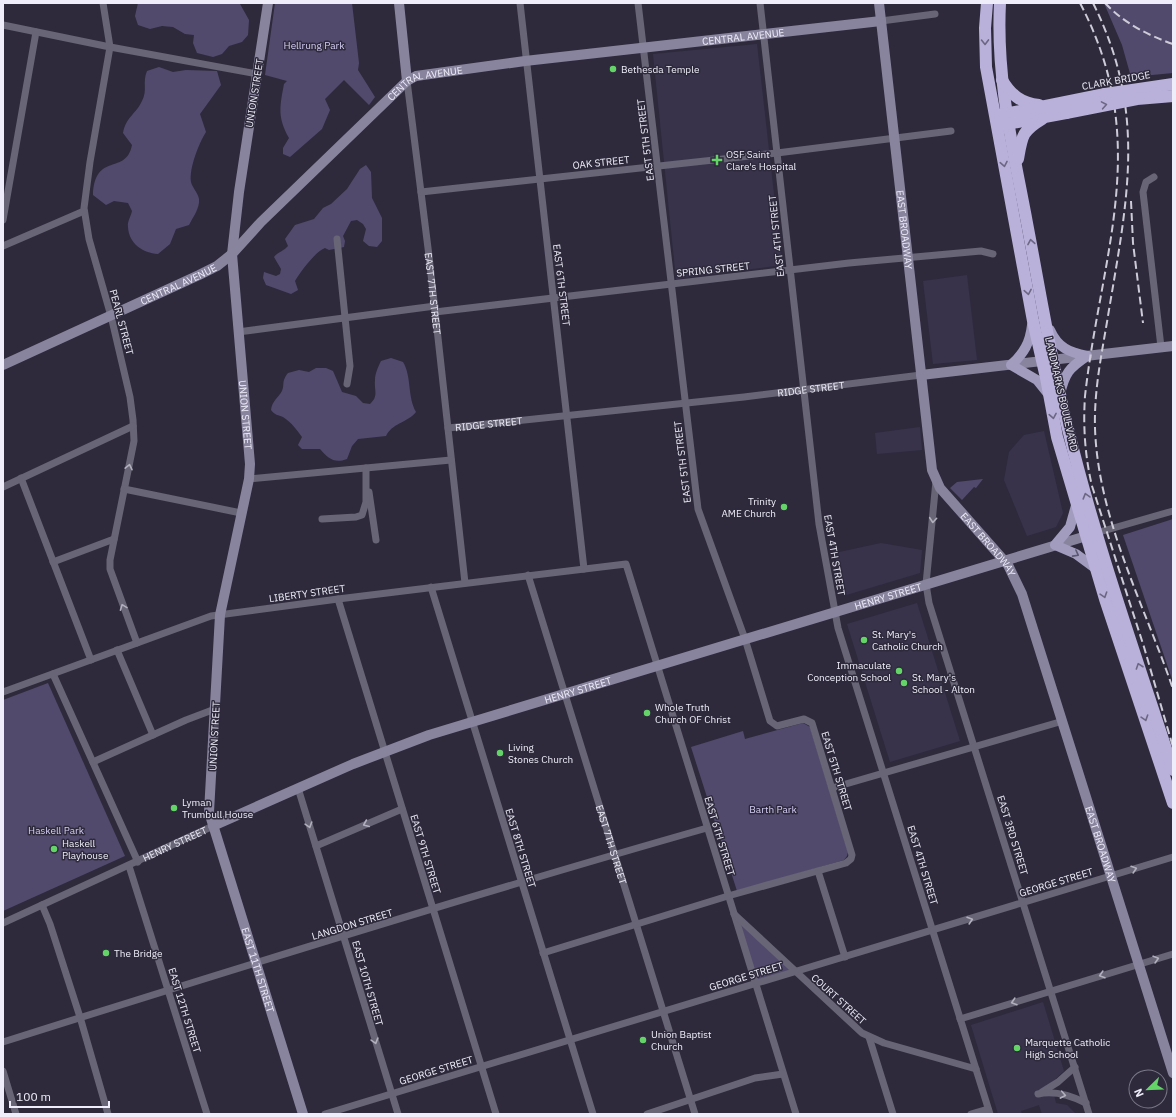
<svg xmlns="http://www.w3.org/2000/svg" width="1176" height="1117" viewBox="0 0 1176 1117" font-family="'IBM Plex Sans',sans-serif">
	<style>
		.built { fill: #38334b }
		.green { fill: #524a6c }
		.lines { fill: none; stroke-linecap: round; stroke-linejoin: round }
		.street { stroke: #686576; stroke-width: 7 }
		.secondary { stroke: #89849e; stroke-width: 10 }
		.primary { stroke: #a29cbe; stroke-width: 10 }
		.highway { stroke: #b9b1da; stroke-width: 12 }
		.rail { stroke: #cecbd8; stroke-width: 2; stroke-dasharray: 8 4; stroke-linecap: butt }
		.highway-bridge { stroke: #b9b1da; stroke-width: 12 }
		.oneway { stroke: #6d6783 }
		.oneway2 { stroke: #b2b0be }
		.oneway3 { stroke: #5c5870 }
		.poi-dot { fill: #64d468; stroke: #2e2a3c; stroke-width: 1.5 }
		.labels { text-anchor: middle; stroke-width: 3; stroke-linejoin: round; paint-order: stroke }
		.street-label { font-size: 10px; fill: #efedf9; stroke: #2e2a3c }
		.park-label { font-size: 10px; fill: #d7cff6; stroke: #2e2a3c }
		.poi-label { font-size: 10px; fill: #efedf9; stroke: #2e2a3c; text-anchor: start }
	</style>
	<rect width="100%" height="100%" fill="#2e2a3c"/>
	<g class="built">
		<path d="M757,44l25,221 -106,14 -23,-225z"/>
		<path d="M967,275l10,85 -44,4 -10,-83z"/>
		<path d="M920,427l2,23 -45,4 -2,-21z"/>
		<path d="M1044,431l19,82 -7,14 -29,9 -23,-56 5,-28 15,-17z"/>
		<path d="M881,543l41,7 -2,23 -77,23 -8,-43z"/>
		<path d="M917,603l43,138 -70,21 -43,-138z"/>
		<path d="M1043,1002l21,69 -13,12 5,20 11,2 9,9h-34l-3,-9 -18,6 1,3h-24l-27,-89z"/>
	</g>
	<g class="green">
		<path d="M138,3l102,1 9,16 -1,15 -6,7 -13,4 -7,8 -9,3 -16,-4 -4,-10 1,-8 -9,-1 -12,-7 -11,-1 -12,3 -12,-4 -3,-9z"/>
		<path d="M275,3h77l7,60 -1,7 17,27 -6,8 -25,-25 -19,19 5,11 -8,19 -32,28 -7,-3v-6l6,-10c-12,-21 -9,-32 -5,-54l3,-3 -22,-6z"/>
		<path d="M1104,3h69v70l-42,4 -9,-32z"/>
		<path d="M159,67l14,5 13,-2 31,1 4,14 -21,29 6,18c-7,11 -17,36 -15,50 1,5 7,11 8,17 1,9 -6,18 -10,26l-13,4 -6,15 -12,10c-15,-1 -29,-10 -30,-27 -1,-5 3,-11 4,-16l-4,-8 -14,-2 -8,4 -13,-10c2,-44 33,-19 39,-50l-9,-12c3,-16 13,-19 19,-32 6,-11 0,-18 5,-30z"/>
		<path d="M366,165l5,7 1,26 10,20v23l-5,6 -8,-1 -6,-5 3,-12 -3,-5 -6,-4 -6,1 -8,15 2,5 -1,6 -15,3 -4,-2c-10,4 -24,23 -30,33l3,9 -7,4 -25,-9 -3,-7 1,-6 12,4 4,-2 1,-5 -7,-12c4,-5 10,-6 14,-11l-3,-7 10,-14 19,-6 9,-11 8,-4 16,-15 13,-20z"/>
		<path d="M391,358l12,4c9,15 4,34 13,50 -9,11 -24,11 -30,24l-28,3 -6,7 -5,13c-13,5 -19,-1 -27,-10h-18l-4,-4 4,-8c-6,-8 -10,-14 -19,-20 -5,-2 -8,-2 -12,-7 1,-9 7,-12 11,-19 3,-7 -1,-9 6,-18l11,-3 10,2 7,-4h10l7,3 9,21 14,4 7,7 7,1c9,-8 4,-13 5,-24 0,-6 3,-13 6,-19z"/>
		<path d="M983,479l-7,9 -2,-1 -12,13 -12,-12 7,-6z"/>
		<path d="M1173,519v163l-50,-147z"/>
		<path d="M48,683l77,173 -122,55v-211z"/>
		<path d="M803,723l7,4 38,125 -1,4 -3,4 -107,31 -46,-144 52,-16 2,8z"/>
		<path d="M736,918l55,53 -34,10z"/>
	</g>
	<g class="lines">
		<g class="street">
			<path d="M103,3l7,44 -20,115 -6,46 5,31 22,77 19,81 3,23 1,21 -4,20 -20,99v9l27,74"/>
			<path d="M520,3l64,566"/>
			<path d="M760,3l59,521 19,104 152,486"/>
			<path d="M881,21l54,-7"/>
			<path d="M3,25l107,22 147,27"/>
			<path id="s1" d="M407,81l22,175 36,327"/>
			<path d="M1154,177l-8,5 -3,10 18,155"/>
			<path d="M421,192l356,-39 174,-22"/>
			<path d="M3,220l33,-188"/>
			<path d="M337,239l13,127 -3,18"/>
			<path d="M3,246l81,-35"/>
			<path d="M435,312l414,-49 132,-12 12,3"/>
			<path d="M238,332l197,-26"/>
			<path id="s2" d="M448,428l296,-31 177,-22"/>
			<path d="M21,478l70,182"/>
			<path d="M249,479l202,-19"/>
			<path d="M936,481l-10,103 3,19 160,511"/>
			<path d="M3,487l130,-61"/>
			<path d="M124,489l117,24"/>
			<path d="M369,492l7,48"/>
			<path d="M322,519l34,-2 6,-2 4,-13v-34"/>
			<path d="M1096,533l77,-22"/>
			<path d="M53,562l61,-23"/>
			<path id="s3" d="M528,575l167,539"/>
			<path d="M431,587l162,527"/>
			<path d="M338,599l158,515"/>
			<path d="M117,650l36,85"/>
			<path d="M53,674l85,188"/>
			<path d="M3,692l208,-76 127,-17 288,-35 170,550"/>
			<path d="M93,762l93,-42 29,-11"/>
			<path d="M298,788l100,326"/>
			<path d="M832,788l231,-67"/>
			<path d="M316,846l86,-37"/>
			<path d="M129,866l78,248"/>
			<path d="M818,871l27,86"/>
			<path d="M42,905l8,19 30,93 28,97"/>
			<path d="M734,914l128,119 22,10 92,26"/>
			<path id="s4" d="M3,923l210,-97"/>
			<path d="M543,953l185,-57 118,-33 5,-4 1,-4 -40,-132 -8,-4 -27,7 -7,-5 -25,-82 -47,-130 -60,-506"/>
			<path d="M960,1019l213,-65"/>
			<path d="M869,1037l24,77"/>
			<path d="M3,1042c234,-74 468,-147 704,-214"/>
			<path d="M3,1071l13,43"/>
			<path d="M1042,1092l16,-10 17,-15"/>
			<path d="M1038,1094c16,-4 34,2 48,9"/>
			<path d="M325,1114l848,-257"/>
			<path d="M647,1114l108,-36 28,-4"/>
			<path d="M971,1114l17,-5"/>
		</g>
		<g class="secondary">
			<path id="s5" d="M268,3l-29,189 -7,62 18,210 -1,15 -29,136 -11,197 94,302"/>
			<path d="M399,3l8,78"/>
			<path id="s6" d="M879,3l53,467 8,18 68,77 14,29 151,479"/>
			<path id="s7" d="M3,365l196,-90 18,-9 15,-12 29,-32 146,-141 9,-5 109,-15 356,-40"/>
			<path d="M921,375l252,-29"/>
			<path id="s8" d="M213,826l140,-62 76,-29 664,-201"/>
		</g>
		<g class="primary">
			<path d="M1032,325c-2,18 -8,28 -21,40l26,15 12,15"/>
			<path d="M1050,330c8,18 19,22 37,26"/>
			<path d="M1060,394c5,-21 9,-26 27,-38"/>
			<path d="M1077,502l-7,25 -15,18 21,9 19,14"/>
		</g>
		<g class="highway">
			<path d="M987,3l-2,25 1,39 47,254 13,57 11,59 48,162 68,204"/>
			<path d="M1000,3c-4,76 13,145 27,220 13,68 24,138 41,206 28,115 68,227 105,341"/>
			<path d="M1002,80c9,15 19,23 37,25"/>
			<path d="M1000,115l105,-21"/>
			<path d="M1002,125l64,-12"/>
			<path d="M1018,159c4,-23 4,-28 24,-40"/>
		</g>
		<g class="rail">
			<path d="M1080,3c73,139 21,250 5,393 -2,31 0,60 7,90l52,161 29,100"/>
			<path d="M1093,3c56,112 33,202 14,319 -6,35 -13,70 -12,106 3,91 49,176 78,261"/>
			<path d="M1105,3c19,20 42,32 68,41"/>
			<path d="M1131,201l2,42 10,80"/>
		</g>
		<g class="highway-bridge">
			<path d="M1105,94l68,-10"/>
			<path d="M1066,113l71,-14 36,-3"/>
		</g>
	</g>
	<defs><path id="oneway-chevron" d="M-2-3.5L2.5 0L-2 3.5" fill="none" stroke-width="1.6" stroke-linecap="round" stroke-linejoin="round"/></defs>
	<g class="oneway">
		<use href="#oneway-chevron" transform="translate(985 42) rotate(89)"/>
		<use href="#oneway-chevron" transform="translate(1104 105) rotate(-10)"/>
		<use href="#oneway-chevron" transform="translate(1004 164) rotate(79)"/>
		<use href="#oneway-chevron" transform="translate(1031 242) rotate(-100)"/>
		<use href="#oneway-chevron" transform="translate(1028 292) rotate(80)"/>
		<use href="#oneway-chevron" transform="translate(1053 416) rotate(80)"/>
		<use href="#oneway-chevron" transform="translate(1086 496) rotate(-106)"/>
		<use href="#oneway-chevron" transform="translate(1104 595) rotate(72)"/>
		<use href="#oneway-chevron" transform="translate(1139 666) rotate(-109)"/>
		<use href="#oneway-chevron" transform="translate(1145 718) rotate(72)"/>
	</g>
	<g class="oneway2">
		<use href="#oneway-chevron" transform="translate(129 467) rotate(-78)"/>
		<use href="#oneway-chevron" transform="translate(933 520) rotate(95)"/>
		<use href="#oneway-chevron" transform="translate(123 607) rotate(-111)"/>
		<use href="#oneway-chevron" transform="translate(366 824) rotate(157)"/>
		<use href="#oneway-chevron" transform="translate(309 825) rotate(73)"/>
		<use href="#oneway-chevron" transform="translate(1134 869) rotate(-17)"/>
		<use href="#oneway-chevron" transform="translate(970 920) rotate(-17)"/>
		<use href="#oneway-chevron" transform="translate(1156 959) rotate(-16)"/>
		<use href="#oneway-chevron" transform="translate(1102 975) rotate(163)"/>
		<use href="#oneway-chevron" transform="translate(1014 1002) rotate(163)"/>
		<use href="#oneway-chevron" transform="translate(375 1041) rotate(74)"/>
		<use href="#oneway-chevron" transform="translate(1063 1095) rotate(11)"/>
	</g>
	<use class="oneway3" href="#oneway-chevron" transform="translate(1076 554) rotate(28)"/>
	<g class="poi-dot">
		<circle cx="613" cy="69" r="4"/>
		<path d="M715 154h4v4h4v4h-4v4h-4v-4h-4v-4h4z"/>
		<circle cx="784" cy="507" r="4"/>
		<circle cx="864" cy="640" r="4"/>
		<circle cx="899" cy="671" r="4"/>
		<circle cx="904" cy="683" r="4"/>
		<circle cx="647" cy="713" r="4"/>
		<circle cx="500" cy="753" r="4"/>
		<circle cx="174" cy="808" r="4"/>
		<circle cx="54" cy="849" r="4"/>
		<circle cx="106" cy="953" r="4"/>
		<circle cx="643" cy="1040" r="4"/>
		<circle cx="1017" cy="1048" r="4"/>
	</g>
	<g class="labels">
		<g class="street-label">
			<text dy="4" stroke="none"><textPath href="#s7" startOffset="841">CENTRAL AVENUE</textPath></text>
			<text transform="translate(1116 80) rotate(-10)" y="4">CLARK BRIDGE</text>
			<text dy="4" stroke="none"><textPath href="#s7" startOffset="517">CENTRAL AVENUE</textPath></text>
			<text transform="translate(254 93) rotate(-81)" y="4">UNION STREET</text>
			<text transform="translate(645 140) rotate(-97)" y="4">EAST 5TH STREET</text>
			<text transform="translate(601 162) rotate(-6)" y="4">OAK STREET</text>
			<text dy="4" stroke="none"><textPath href="#s6" startOffset="228">EAST BROADWAY</textPath></text>
			<text transform="translate(776 236) rotate(-96)" y="4">EAST 4TH STREET</text>
			<text transform="translate(713 269) rotate(-6)" y="4">SPRING STREET</text>
			<text dy="4" stroke="none"><textPath href="#s7" startOffset="193">CENTRAL AVENUE</textPath></text>
			<text transform="translate(562 285) rotate(83)" y="4">EAST 6TH STREET</text>
			<text dy="4" stroke="none"><textPath href="#s1" startOffset="214">EAST 7TH STREET</textPath></text>
			<text transform="translate(122 322) rotate(75)" y="4">PEARL STREET</text>
			<text dy="4" stroke="none"><textPath href="#s2" startOffset="365">RIDGE STREET</textPath></text>
			<text transform="translate(1062 394) rotate(77)" y="4">LANDMARKS BOULEVARD</text>
			<text dy="4" stroke="none"><textPath href="#s5" startOffset="415">UNION STREET</textPath></text>
			<text dy="4" stroke="none"><textPath href="#s2" startOffset="41">RIDGE STREET</textPath></text>
			<text transform="translate(682 462) rotate(-97)" y="4">EAST 5TH STREET</text>
			<text dy="4" stroke="none"><textPath href="#s6" startOffset="564">EAST BROADWAY</textPath></text>
			<text transform="translate(835 555) rotate(80)" y="4">EAST 4TH STREET</text>
			<text transform="translate(307 593) rotate(-8)" y="4">LIBERTY STREET</text>
			<text dy="4" stroke="none"><textPath href="#s8" startOffset="714">HENRY STREET</textPath></text>
			<text dy="4" stroke="none"><textPath href="#s8" startOffset="390">HENRY STREET</textPath></text>
			<text transform="translate(214 736) rotate(-87)" y="4">UNION STREET</text>
			<text transform="translate(837 771) rotate(73)" y="4">EAST 5TH STREET</text>
			<text transform="translate(1013 835) rotate(73)" y="4">EAST 3RD STREET</text>
			<text transform="translate(720 836) rotate(73)" y="4">EAST 6TH STREET</text>
			<text dy="4" stroke="none"><textPath href="#s4" startOffset="189">HENRY STREET</textPath></text>
			<text dy="4" stroke="none"><textPath href="#s6" startOffset="887">EAST BROADWAY</textPath></text>
			<text dy="4" stroke="none"><textPath href="#s3" startOffset="282">EAST 7TH STREET</textPath></text>
			<text transform="translate(521 848) rotate(73)" y="4">EAST 8TH STREET</text>
			<text transform="translate(426 854) rotate(73)" y="4">EAST 9TH STREET</text>
			<text transform="translate(923 865) rotate(73)" y="4">EAST 4TH STREET</text>
			<text transform="translate(1056 882) rotate(-17)" y="4">GEORGE STREET</text>
			<text transform="translate(352 924) rotate(-17)" y="4">LANGDON STREET</text>
			<text dy="4" stroke="none"><textPath href="#s5" startOffset="981">EAST 11TH STREET</textPath></text>
			<text transform="translate(746 976) rotate(-17)" y="4">GEORGE STREET</text>
			<text transform="translate(368 983) rotate(74)" y="4">EAST 10TH STREET</text>
			<text transform="translate(839 999) rotate(42)" y="4">COURT STREET</text>
			<text transform="translate(185 1010) rotate(73)" y="4">EAST 12TH STREET</text>
			<text transform="translate(436 1070) rotate(-17)" y="4">GEORGE STREET</text>
		</g>
		<g class="park-label">
			<text x="314" y="49">Hellrung Park</text>
			<text x="773" y="813">Barth Park</text>
			<text x="56" y="834">Haskell Park</text>
		</g>
		<g class="poi-label">
			<text x="621" y="73">Bethesda Temple</text>
			<text x="726" y="158">OSF Saint<tspan x="726" dy="12">Clare's Hospital</tspan></text>
			<text x="776" y="505" text-anchor="end">Trinity<tspan x="776" dy="12">AME Church</tspan></text>
			<text x="872" y="638">St. Mary's<tspan x="872" dy="12">Catholic Church</tspan></text>
			<text x="891" y="669" text-anchor="end">Immaculate<tspan x="891" dy="12">Conception School</tspan></text>
			<text x="912" y="681">St. Mary's<tspan x="912" dy="12">School - Alton</tspan></text>
			<text x="655" y="711">Whole Truth<tspan x="655" dy="12">Church OF Christ</tspan></text>
			<text x="508" y="751">Living<tspan x="508" dy="12">Stones Church</tspan></text>
			<text x="182" y="806">Lyman<tspan x="182" dy="12">Trumbull House</tspan></text>
			<text x="62" y="847">Haskell<tspan x="62" dy="12">Playhouse</tspan></text>
			<text x="114" y="957">The Bridge</text>
			<text x="651" y="1038">Union Baptist<tspan x="651" dy="12">Church</tspan></text>
			<text x="1025" y="1046">Marquette Catholic<tspan x="1025" dy="12">High School</tspan></text>
		</g>
	</g>
	<rect width="1176" height="1117" fill="none" stroke="#efedf9" stroke-width="8"/>
	<g transform="translate(1148 1089) rotate(247)"><circle r="19" fill="#2e2a3c" stroke="#7b7888"/>
	<path d="M0-3L7 15L0 10L-7 15Z" fill="#64d468"/>
	<text y="-6" font-size="11" font-weight="bold" text-anchor="middle" fill="#efedf9">N</text>
	</g>
	<path d="M10 1101v6h99v-6" fill="none" stroke="#efedf9" stroke-width="2"/>
	<text x="16" y="1101" font-size="12" fill="#efedf9" stroke="#2e2a3c" stroke-width="3" paint-order="stroke">100 m</text>
</svg>
